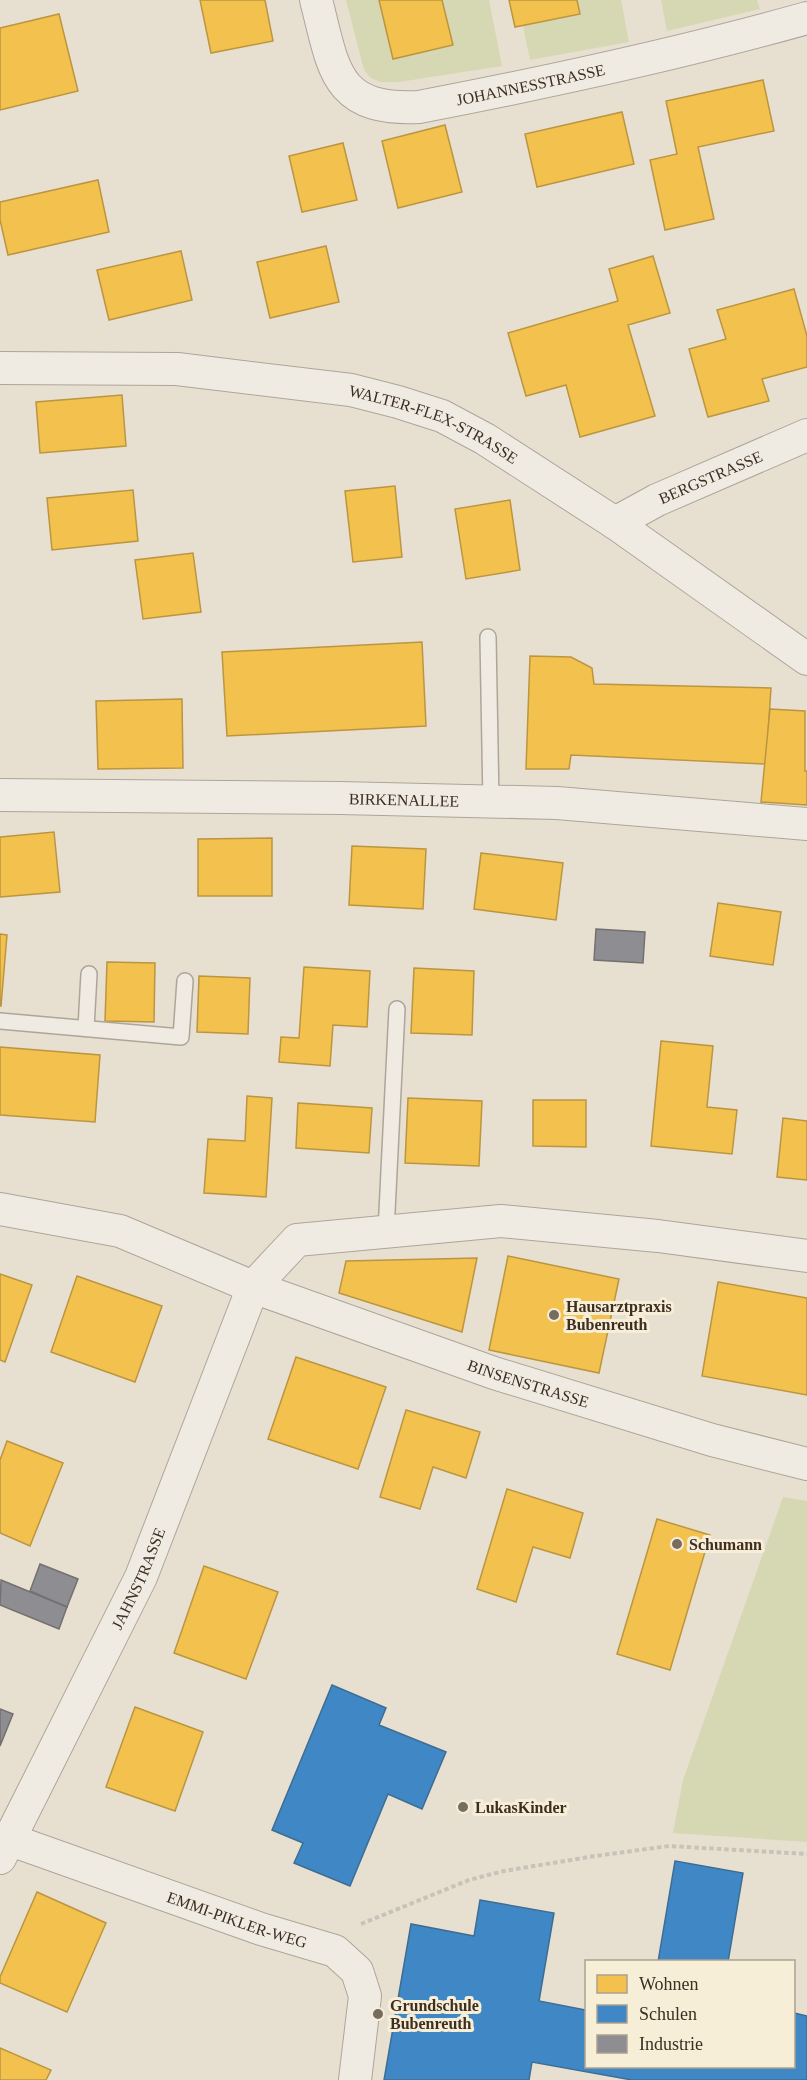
<svg xmlns="http://www.w3.org/2000/svg" width="807" height="2080" viewBox="0 0 807 2080" font-family="'Times New Roman',serif">
	<style>
		.green { fill: #d6d7b3 }
		.homes { fill: #f2c14e; stroke: #bc9540; stroke-width: 1.5 }
		.schools { fill: #3f88c5; stroke: #3e6d94; stroke-width: 1.5 }
		.industry { fill: #8d8d92; stroke: #757070; stroke-width: 1.5 }
		.lines { fill: none; stroke-linecap: round; stroke-linejoin: round }
		.lane-casing { stroke: #ada599; stroke-width: 18 }
		.street-casing { stroke: #ada599; stroke-width: 34 }
		.path { stroke: #c8c2b9; stroke-width: 4; stroke-dasharray: 4.5 3; stroke-linecap: butt }
		.lane { stroke: #efebe3; stroke-width: 15 }
		.street { stroke: #efebe3; stroke-width: 32 }
		.poi-dot { fill: #786c5e; stroke: #f7eed8; stroke-width: 2 }
		.labels { text-anchor: middle; stroke-width: 6; stroke-linejoin: round; paint-order: stroke }
		.street-label { font-size: 16px; fill: #3d2e20; stroke: #f7eed8 }
		.poi-label { font-size: 16px; font-weight: bold; fill: #3d2e20; stroke: #f7eed8; text-anchor: start }
	</style>
	<rect width="100%" height="100%" fill="#e7e0d1"/>
	<g class="green">
		<path d="M346,0h143l13,66 -103,16h-19l-9,-4 -7,-8z"/>
		<path d="M577,0h44l8,42 -99,18 -7,-34 56,-12z"/>
		<path d="M661,0h96l3,9 -93,22z"/>
		<path d="M783,1497l24,4v341l-134,-9 10,-53z"/>
	</g>
	<g class="homes">
		<path d="M200,0h65l8,41 -62,12z"/>
		<path d="M379,0h63l11,45 -60,14z"/>
		<path d="M509,0h68l3,14 -65,13z"/>
		<path d="M59,14l19,77 -78,19v-82z"/>
		<path d="M763,80l11,51 -76,16 16,72 -49,11 -15,-70 27,-6 -11,-53z"/>
		<path d="M622,112l12,52 -97,23 -12,-53z"/>
		<path d="M445,125l17,67 -64,16 -16,-67z"/>
		<path d="M343,143l14,57 -55,12 -13,-56z"/>
		<path d="M98,180l11,52 -101,23 -8,-35v-18z"/>
		<path d="M326,246l13,56 -69,16 -13,-56z"/>
		<path d="M181,251l11,49 -83,20 -12,-50z"/>
		<path d="M653,256l17,57 -42,12 27,91 -75,21 -14,-52 -40,11 -18,-63 110,-32 -9,-32z"/>
		<path d="M794,289l13,47v31l-45,12 7,22 -61,16 -19,-68 37,-10 -9,-29z"/>
		<path d="M122,395l4,51 -86,7 -4,-51z"/>
		<path d="M395,486l7,71 -49,5 -8,-71z"/>
		<path d="M133,490l5,51 -86,9 -5,-52z"/>
		<path d="M510,500l10,70 -54,9 -11,-70z"/>
		<path d="M193,553l8,59 -58,7 -8,-59z"/>
		<path d="M422,642l4,84 -199,10 -5,-84z"/>
		<path d="M530,656l41,1 21,11 2,16 177,4 -5,76 -195,-9 -2,14h-43z"/>
		<path d="M182,699l1,69 -85,1 -2,-68z"/>
		<path d="M770,709l35,2v60h2v34l-46,-3z"/>
		<path d="M54,832l6,60 -60,5v-60z"/>
		<path d="M272,838v58h-74v-57z"/>
		<path d="M352,846l74,3 -3,60 -74,-4z"/>
		<path d="M481,853l82,10 -7,57 -82,-11z"/>
		<path d="M718,903l63,9 -8,53 -63,-9z"/>
		<path d="M0,934l7,1 -6,71h-1z"/>
		<path d="M107,962l48,1 -1,59 -49,-1z"/>
		<path d="M304,967l66,4 -3,56 -34,-2 -3,41 -51,-4 2,-25 18,1z"/>
		<path d="M414,968l60,3 -2,64 -61,-2z"/>
		<path d="M199,976l51,2 -2,56 -51,-2z"/>
		<path d="M661,1041l52,5 -6,61 30,3 -5,44 -81,-8z"/>
		<path d="M0,1047l100,8 -5,67 -95,-7z"/>
		<path d="M247,1096l25,2 -6,99 -62,-4 4,-54 37,2z"/>
		<path d="M408,1098l74,3 -3,65 -74,-3z"/>
		<path d="M533,1100h53v47l-53,-1z"/>
		<path d="M298,1103l74,5 -3,45 -73,-5z"/>
		<path d="M783,1118l24,3v59l-30,-3z"/>
		<path d="M508,1256l111,23 -20,94 -110,-23z"/>
		<path d="M477,1258l-15,74 -123,-39 7,-32z"/>
		<path d="M0,1274l32,11 -27,77 -5,-2z"/>
		<path d="M77,1276l85,30 -27,76 -84,-30z"/>
		<path d="M718,1282l89,16v97l-105,-19z"/>
		<path d="M296,1357l90,30 -28,82 -90,-30z"/>
		<path d="M406,1410l74,22 -14,46 -33,-11 -13,42 -40,-12z"/>
		<path d="M7,1441l56,22 -33,83 -30,-13v-73z"/>
		<path d="M507,1489l76,24 -13,45 -37,-11 -17,55 -39,-13z"/>
		<path d="M657,1519l53,16 -40,135 -53,-16z"/>
		<path d="M204,1566l74,26 -32,87 -72,-26z"/>
		<path d="M135,1707l68,25 -28,79 -69,-24z"/>
		<path d="M37,1892l69,31 -39,89 -67,-29v-6z"/>
		<path d="M0,2048l51,22 -5,10h-46z"/>
	</g>
	<g class="schools">
		<path d="M332,1685l54,23 -7,17 67,27 -24,57 -34,-15 -38,92 -56,-23 9,-20 -31,-13z"/>
		<path d="M675,1861l68,12 -15,89h-70z"/>
		<path d="M480,1900l74,13 -15,88 47,9v56h208v-53l13,3v64h-175l-100,-18 -3,18h-145l27,-156 63,12z"/>
	</g>
	<g class="industry">
		<path d="M596,929l49,3 -2,31 -49,-3z"/>
		<path d="M40,1564l38,15 -11,28 -37,-16z"/>
		<path d="M1,1580l66,27 -8,22 -59,-24z"/>
		<path d="M0,1709l13,5 -13,32z"/>
	</g>
	<g class="lines">
		<defs>
			<g id="lane">
				<path d="M488,637l3,165"/>
				<path d="M0,1021l181,16 4,-56"/>
				<path d="M86,1028l3,-54"/>
				<path d="M386,1232l11,-223"/>
			</g>
			<g id="street">
				<path id="s1" d="M316,0c18,69 18,111 103,107 130,-25 260,-53 388,-89"/>
				<path id="s2" d="M0,368l177,1 174,21 47,12 44,14 43,23 130,84 192,136"/>
				<path id="s3" d="M615,523l42,-23 150,-65"/>
				<path id="s4" d="M0,795l340,3 217,5 250,21"/>
				<path id="s5" d="M0,1209l120,22 133,56 241,86 218,67 95,24"/>
				<path id="s6" d="M8,1839l253,90 74,22 22,20 8,25 -10,84"/>
				<path id="s7" d="M0,1858l141,-281 112,-290 44,-47 204,-19 157,15 149,20"/>
			</g>
		</defs>
		<use href="#lane" class="lane-casing"/>
		<use href="#street" class="street-casing"/>
		<path class="path" d="M361,1924l108,-44 35,-9 91,-15 74,-10 138,8"/>
		<use href="#lane" class="lane"/>
		<use href="#street" class="street"/>
	</g>
	<g class="poi-dot">
		<circle cx="554" cy="1315" r="6"/>
		<circle cx="677" cy="1544" r="6"/>
		<circle cx="463" cy="1807" r="6"/>
		<circle cx="378" cy="2014" r="6"/>
	</g>
	<g class="labels">
		<g class="street-label">
			<text dy="6" stroke="none"><textPath href="#s1" startOffset="284">JOHANNESSTRASSE</textPath></text>
			<text dy="6" stroke="none"><textPath href="#s2" startOffset="442">WALTER-FLEX-STRASSE</textPath></text>
			<text dy="6" stroke="none"><textPath href="#s3" startOffset="106">BERGSTRASSE</textPath></text>
			<text dy="6" stroke="none"><textPath href="#s4" startOffset="404">BIRKENALLEE</textPath></text>
			<text dy="6" stroke="none"><textPath href="#s5" startOffset="558">BINSENSTRASSE</textPath></text>
			<text dy="6" stroke="none"><textPath href="#s7" startOffset="312">JAHNSTRASSE</textPath></text>
			<text dy="6" stroke="none"><textPath href="#s6" startOffset="243">EMMI-PIKLER-WEG</textPath></text>
		</g>
		<g class="poi-label">
			<text x="566" y="1312">Hausarztpraxis<tspan x="566" dy="18">Bubenreuth</tspan></text>
			<text x="689" y="1550">Schumann</text>
			<text x="475" y="1813">LukasKinder</text>
			<text x="390" y="2011">Grundschule<tspan x="390" dy="18">Bubenreuth</tspan></text>
		</g>
	</g>
	<rect x="585" y="1960" width="210" height="108" fill="#f7eed8" stroke="#ada18e" stroke-width="1.5"/>
	<rect x="597" y="1975" width="30" height="18" fill="#f2c14e" stroke="#ada18e" stroke-width="1.5"/>
	<text x="639" y="1990" font-size="18" fill="#3d2e20">Wohnen</text>
	<rect x="597" y="2005" width="30" height="18" fill="#3f88c5" stroke="#ada18e" stroke-width="1.5"/>
	<text x="639" y="2020" font-size="18" fill="#3d2e20">Schulen</text>
	<rect x="597" y="2035" width="30" height="18" fill="#8d8d92" stroke="#ada18e" stroke-width="1.5"/>
	<text x="639" y="2050" font-size="18" fill="#3d2e20">Industrie</text>
</svg>
